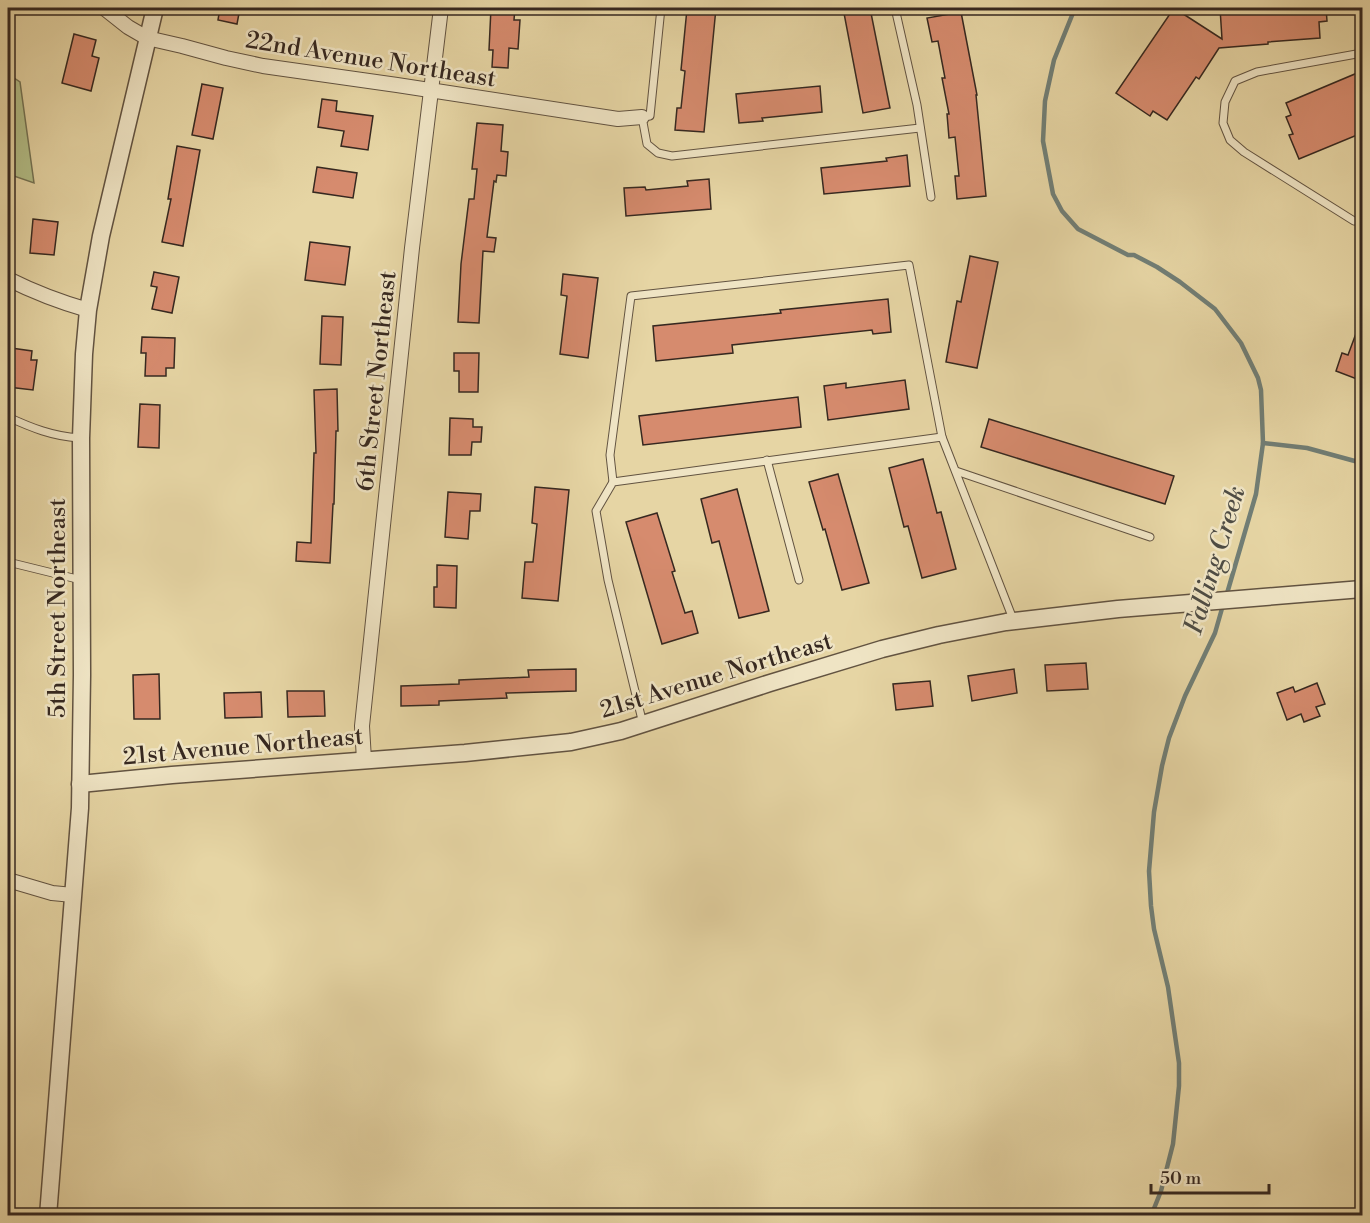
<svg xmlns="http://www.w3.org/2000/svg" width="1370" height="1223" viewBox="0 0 1370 1223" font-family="'Libre Bodoni',serif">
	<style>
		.green { fill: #b3be87; stroke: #747354; stroke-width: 1.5 }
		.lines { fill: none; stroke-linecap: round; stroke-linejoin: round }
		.stream { stroke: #717e75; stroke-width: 4.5 }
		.building { fill: #d68b6e; stroke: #362820; stroke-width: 1.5 }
		.service-casing { stroke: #625341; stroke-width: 9 }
		.minor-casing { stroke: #625341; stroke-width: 16 }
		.tertiary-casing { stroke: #625341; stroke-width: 19 }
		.service { stroke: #efe4c4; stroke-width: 7 }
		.minor { stroke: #efe4c4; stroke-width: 14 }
		.tertiary { stroke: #efe4c4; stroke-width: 16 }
		.labels { text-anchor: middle; stroke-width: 5; stroke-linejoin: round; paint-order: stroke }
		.street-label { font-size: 24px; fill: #362820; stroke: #efe4c4 }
		.water-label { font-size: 26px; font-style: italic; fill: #4e4c44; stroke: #efe4c4 }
	</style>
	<rect width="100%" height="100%" fill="#e6d5a4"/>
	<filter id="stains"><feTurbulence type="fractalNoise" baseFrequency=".00333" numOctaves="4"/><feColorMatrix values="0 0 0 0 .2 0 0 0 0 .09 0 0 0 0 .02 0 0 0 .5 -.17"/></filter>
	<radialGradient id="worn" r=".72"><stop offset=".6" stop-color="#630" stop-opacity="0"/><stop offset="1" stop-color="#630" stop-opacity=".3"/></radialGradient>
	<path class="green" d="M8,74l12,8 14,101 -26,-9z"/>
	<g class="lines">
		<g class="stream">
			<path d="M1075,8l-21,52 -9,41 -2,40 10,53 9,17 16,18 50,26h6l23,12 23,15 35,27 26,34 17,35 3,12 2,53 -7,51 -30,103"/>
			<path d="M1263,443l44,5 55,15"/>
			<path d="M1151,1216l10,-25 12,-47 6,-58v-23l-11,-76 -14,-58 -3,-23 -2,-35 5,-59 8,-46 7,-28 16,-42 30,-63 8,-28"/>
		</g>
	</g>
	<g class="building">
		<path d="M220,8h20l-3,16 -19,-4z"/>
		<path d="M491,8h24l-1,12h6l-2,29 -9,-1 -1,20 -16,-1 1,-17h-4z"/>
		<path d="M692,8h24l-12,124 -29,-2 2,-22h4l4,-37 -4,-1 6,-61h5z"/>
		<path d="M843,8h27l20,100 -27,5z"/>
		<path d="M1174,8l48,31 -2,-31h106l1,13 -8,1 1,16 -52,4v2l-49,4 -20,31 -3,-2 -29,43 -14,-9 -3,5 -34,-23z"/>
		<path d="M961,12l16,83h-1l10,101 -29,3 -2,-23h4l-4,-39 -6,1 -2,-24h2l-7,-36h3l-7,-37 -6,1 -5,-24z"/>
		<path d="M74,34l22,6 -4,16 7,2 -8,33 -29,-8z"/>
		<path d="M1362,71v62l-63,26 -10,-24 4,-1 -7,-17 5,-2 -5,-12z"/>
		<path d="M202,84l21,4 -10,51 -21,-4z"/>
		<path d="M820,86l2,26 -60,6 1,3 -24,2 -3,-29z"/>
		<path d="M322,99l15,2 -1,10 37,5 -5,34 -27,-4 3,-15 -26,-4z"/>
		<path d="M477,123l26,2 -2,26 7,1 -2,24 -9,-1 -1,7 -2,-1 -7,56 9,1 -2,14 -11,-1 -4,72 -21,-1 3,-58 8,-65h5l3,-30h-5z"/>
		<path d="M177,146l23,4 -17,96 -21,-4 9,-43h-3z"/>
		<path d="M907,155l3,31 -86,8 -3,-26 66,-7 -1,-3z"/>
		<path d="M317,167l40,6 -4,25 -40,-6z"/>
		<path d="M709,179l2,30 -85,7 -2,-28 21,-1 1,3 42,-4 -1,-5z"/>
		<path d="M33,219l25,3 -4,33 -24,-2z"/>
		<path d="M310,242l40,5 -5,38 -40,-5z"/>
		<path d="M970,256l28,6 -21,106 -31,-6 11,-61 4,1z"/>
		<path d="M154,272l25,5 -7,36 -20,-4 5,-22 -6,-1z"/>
		<path d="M563,274l35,4 -10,80 -28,-4 7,-58 -6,-1z"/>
		<path d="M888,299l3,33 -18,2 -1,-4 -140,15 1,8 -77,8 -3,-35 128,-13 -1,-3z"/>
		<path d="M322,316l21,1 -2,48 -21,-1z"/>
		<path d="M1361,320h1v61l-26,-10 6,-18 6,2z"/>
		<path d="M142,337l33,1 -1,30h-8v8h-21l1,-23h-5z"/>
		<path d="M11,348l21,3 -1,9h6l-4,30 -25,-3z"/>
		<path d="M454,353h25l-1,39h-19v-21h-5z"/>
		<path d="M905,380l4,29 -81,11 -4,-34 22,-3v5z"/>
		<path d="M337,389l1,42h-2l-2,73h-1l-3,59 -34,-2 1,-19 14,1 3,-90h2l-2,-63z"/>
		<path d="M798,397l3,30 -158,18 -4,-29z"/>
		<path d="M140,404l20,1 -1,43 -21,-1z"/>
		<path d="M450,418l23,1v8h9l-1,15h-9l-1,13h-22z"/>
		<path d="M989,419l185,57 -9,28 -184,-57z"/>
		<path d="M923,459l14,54 4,-1 15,57 -34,9 -14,-52 -4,1 -15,-59z"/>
		<path d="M838,474l31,109 -27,7 -17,-61 -2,1 -14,-48z"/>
		<path d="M535,487l34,3 -11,111 -36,-3 3,-36h8l4,-38 -5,-1z"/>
		<path d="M737,489l32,122 -30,7 -20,-77 -7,2 -11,-44z"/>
		<path d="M448,492l33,2 -1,17h-10l-2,28 -23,-2z"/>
		<path d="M657,513l18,58 -3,1 13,41 7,-2 6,22 -36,11 -36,-122z"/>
		<path d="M437,565l20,1 -1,42 -22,-1v-20h3z"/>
		<path d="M1086,663l2,26 -41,2 -2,-26z"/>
		<path d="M576,669v22l-70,2 1,5 -68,3v4l-38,1v-20l58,-2v-4l70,-3 -1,-7z"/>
		<path d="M1014,669l3,24 -45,8 -4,-25z"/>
		<path d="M159,674l1,45h-26l-1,-44z"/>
		<path d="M930,681l3,25 -37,4 -3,-26z"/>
		<path d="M1317,683l8,21 -9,3 4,9 -16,6 -3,-8 -14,6 -10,-27 16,-6 2,5z"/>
		<path d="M287,691h37l1,25 -37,1z"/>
		<path d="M261,692l1,25 -37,1 -1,-25z"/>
	</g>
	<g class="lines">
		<defs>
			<g id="service">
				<path d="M661,8l-11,108 -8,1 5,27 11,9 14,3 248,-28"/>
				<path d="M895,8l22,97 14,92"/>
				<path d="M1354,221l-110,-69 -14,-12 -7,-17 2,-21 10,-21 22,-9 105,-19"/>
				<path d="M8,417c24,11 44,19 71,21"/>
				<path d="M767,460l32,120"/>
				<path d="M956,471l194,66"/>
				<path d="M613,482l-3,-27 21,-159 278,-31 33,172"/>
				<path d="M8,562l73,18"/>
				<path d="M643,724l-35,-144 -12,-69 17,-29 329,-45 71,182"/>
			</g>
			<g id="minor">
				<path d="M104,8l24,19 19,11 35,8 44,12 37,8 134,19 221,34 24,-2"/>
				<path d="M8,279c26,13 52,23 80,31"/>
				<path d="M364,760l-2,-34 50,-478 29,-240"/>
				<path d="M8,880l44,13 21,2"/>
			</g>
			<g id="tertiary">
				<path d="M80,784l92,-9 293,-22 106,-11 50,-11 149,-48 112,-34 57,-14 67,-13 112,-13 244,-20"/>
				<path d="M48,1216l32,-408 2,-133 -1,-237 3,-84 4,-44 13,-74 54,-228"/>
			</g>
		</defs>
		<use href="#service" class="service-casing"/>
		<use href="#minor" class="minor-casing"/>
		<use href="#tertiary" class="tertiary-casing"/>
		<use href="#service" class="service"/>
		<use href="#minor" class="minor"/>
		<use href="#tertiary" class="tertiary"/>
	</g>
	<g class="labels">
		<g class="street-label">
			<text transform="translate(371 59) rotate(9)" y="8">22nd Avenue Northeast</text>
			<text transform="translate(376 381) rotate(-84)" y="8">6th Street Northeast</text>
			<text transform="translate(57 608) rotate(-90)" y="8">5th Street Northeast</text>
			<text transform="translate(716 675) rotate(-17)" y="8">21st Avenue Northeast</text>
			<text transform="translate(243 746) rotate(-5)" y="8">21st Avenue Northeast</text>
		</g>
		<g class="water-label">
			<text transform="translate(1214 560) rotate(-73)" y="9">Falling Creek</text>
		</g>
	</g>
	<rect width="1370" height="1223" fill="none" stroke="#e6d5a4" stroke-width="30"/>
	<rect x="9" y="9" width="1352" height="1205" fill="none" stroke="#362820" stroke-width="3"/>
	<rect x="15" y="15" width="1340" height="1193" fill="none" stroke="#362820" stroke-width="1.5"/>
	<path d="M1151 1184v9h118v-9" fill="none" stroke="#362820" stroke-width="3"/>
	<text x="1160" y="1184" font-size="18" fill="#362820" stroke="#efe4c4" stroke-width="4.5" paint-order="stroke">50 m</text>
	<rect width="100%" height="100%" filter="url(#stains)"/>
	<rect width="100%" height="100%" fill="url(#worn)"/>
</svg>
